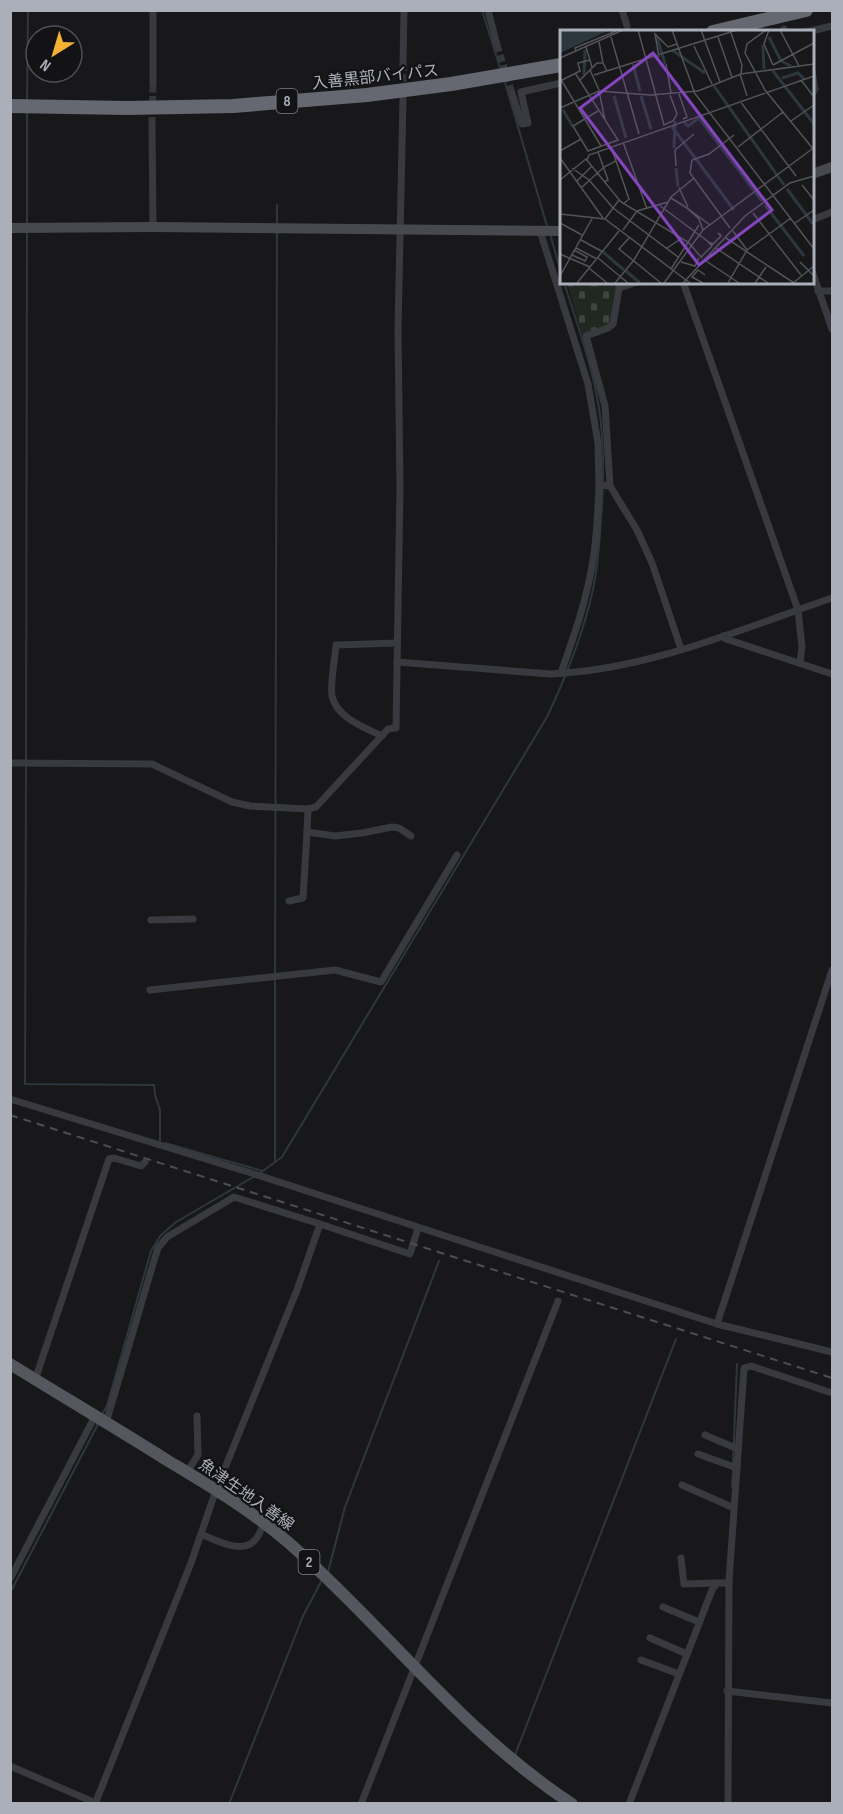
<svg xmlns="http://www.w3.org/2000/svg" width="843" height="1814" viewBox="0 0 843 1814" font-family="'Sofia Sans Condensed','Noto Sans JP',sans-serif">
	<style>
		.cemetery { fill: url(#cemetery-stones) }
		.lines { fill: none; stroke-linecap: round; stroke-linejoin: round }
		.stream { stroke: #2d373e; stroke-width: 2 }
		.street-tunnel { stroke: #35363a; stroke-width: 7; stroke-dasharray: 7 3.5; stroke-linecap: butt }
		.street { stroke: #393a3f; stroke-width: 7 }
		.secondary { stroke: #47494f; stroke-width: 10 }
		.primary { stroke: #55575e; stroke-width: 12 }
		.highway { stroke: #656870; stroke-width: 14 }
		.rail { stroke: #4c4e54; stroke-width: 2; stroke-dasharray: 8 6; stroke-linecap: butt }
		.labels { text-anchor: middle; stroke-width: 4.5; stroke-linejoin: round; paint-order: stroke }
		.shield { fill: #131315; stroke: #7d8088; stroke-width: 1.5 }
		.shield-label { font-size: 15px; font-weight: bold; fill: #aaafba }
		.street-label { font-size: 16px; fill: #aaafba; stroke: #131315 }
		.inset-river { fill: none; stroke: #2d373e; stroke-width: 3 }
		.inset-road { fill: none; stroke: #52545a; stroke-width: 1.5 }
		.view { fill: #8446be; fill-opacity: 0.15; stroke: #8446be; stroke-width: 3 }
		.inset-edge { fill: none; stroke: #aaafba; stroke-width: 3 }
	</style>
	<defs>
		<pattern id="cemetery-stones" width="16" height="16" patternUnits="userSpaceOnUse" patternTransform="scale(1.5)"><rect width="16" height="16" fill="#202821"/><path d="M2 7V4a2 2 0 0 1 4 0v3zM10 15v-3a2 2 0 0 1 4 0v3z" fill="#3e453f"/></pattern>
	</defs>
	<rect width="100%" height="100%" fill="#18181a"/>
	<path class="cemetery" d="M567,282h49l-5,40 -5,4 -24,8z"/>
	<g class="lines">
		<g class="stream">
			<path d="M482,10l19,61"/>
			<path d="M504,79l43,147"/>
			<path d="M27,101l1,-91"/>
			<path d="M27,112v112"/>
			<path d="M277,205v18"/>
			<path d="M550,234l11,38"/>
			<path d="M26,761l1,-529"/>
			<path d="M26,766l-1,318 129,1 1,10 5,15v32"/>
			<path d="M275,973l2,-741"/>
			<path d="M165,1143l98,28"/>
			<path d="M275,1162v-183"/>
			<path d="M260,1173l22,-16 265,-440c17,-36 32,-73 42,-111 8,-29 10,-57 12,-86 3,-43 4,-86 -5,-128 -7,-37 -21,-74 -32,-110"/>
			<path d="M101,1416l6,-10 44,-155 10,-16 15,-13 79,-46"/>
			<path d="M733,1463l4,-99"/>
			<path d="M732,1487l1,-18"/>
			<path d="M328,1572l17,-65 94,-246"/>
			<path d="M10,1593l88,-169"/>
			<path d="M515,1755l161,-416"/>
			<path d="M229,1804l74,-188 20,-38"/>
		</g>
		<g class="street-tunnel">
			<path d="M497,45l15,48"/>
			<path d="M403,92v-28"/>
			<path d="M152,124l1,-41"/>
		</g>
		<g class="street">
			<path d="M488,10l9,35"/>
			<path d="M622,10l5,16"/>
			<path d="M784,29l1,3"/>
			<path d="M806,32l26,-6"/>
			<path d="M403,64l1,-54"/>
			<path d="M812,71l3,18 -3,5"/>
			<path d="M153,83v-73"/>
			<path d="M512,93l10,31 6,-1 -7,-31 40,-9"/>
			<path d="M152,124l1,103"/>
			<path d="M812,220l20,-8"/>
			<path d="M540,231l48,153 10,59 1,42 11,1 -5,-80 -19,-70 22,-8 5,-4 7,-42"/>
			<path d="M812,271l20,58"/>
			<path d="M683,282l115,328 4,37 -2,15"/>
			<path d="M619,288l18,-6"/>
			<path d="M818,291h14"/>
			<path d="M610,486l27,44 15,33 29,86"/>
			<path d="M723,636l3,3 106,35"/>
			<path d="M397,662l154,12c97,-4 190,-45 281,-76"/>
			<path d="M561,673c13,-37 26,-74 32,-113 4,-24 5,-50 6,-75"/>
			<path d="M382,736c-17,-8 -46,-19 -50,-40 -2,-14 3,-37 4,-51l61,-2"/>
			<path d="M10,763l142,1 80,38 18,4 58,3 8,-2 72,-78 8,-1 4,-240 -2,-159 5,-230"/>
			<path d="M308,809l-1,23 28,4 27,-3 30,-6 7,1 12,8"/>
			<path d="M289,901l14,-3 4,-66"/>
			<path d="M151,920l42,-1"/>
			<path d="M150,990l185,-20 46,12 76,-127"/>
			<path d="M10,1099l238,73 469,152 115,28"/>
			<path d="M320,1224l90,30 8,-26"/>
			<path d="M717,1324l115,-354"/>
			<path d="M35,1380l74,-221 5,-1 27,8 4,-4"/>
			<path d="M705,1435l33,14"/>
			<path d="M698,1454l39,14"/>
			<path d="M187,1472l11,-17 -1,-39"/>
			<path d="M682,1485l52,23"/>
			<path d="M201,1534c14,6 41,21 54,6 4,-4 7,-12 9,-17"/>
			<path d="M681,1558l3,26 33,-1"/>
			<path d="M10,1579l85,-163"/>
			<path d="M663,1607l36,15"/>
			<path d="M650,1638l37,16"/>
			<path d="M641,1660l38,14"/>
			<path d="M727,1691l105,12"/>
			<path d="M10,1766l88,38"/>
			<path d="M95,1804l96,-241 25,-73 81,-200 23,-66 -86,-27 -67,40 -9,11 -5,16 -47,159"/>
			<path d="M361,1804l197,-503"/>
			<path d="M629,1804l83,-214 5,-7h12"/>
			<path d="M728,1804l1,-223 15,-213 7,-2 81,27"/>
		</g>
		<g class="secondary">
			<path d="M812,174l20,-7"/>
			<path d="M10,228l143,-1 408,4"/>
		</g>
		<path class="primary" d="M10,1364c52,32 104,63 155,95 43,26 86,51 124,84 97,85 173,189 283,261"/>
		<g class="highway">
			<path d="M713,32l93,-22"/>
			<path d="M10,106l117,2 106,-2 134,-11 84,-11 110,-19"/>
		</g>
		<path class="rail" d="M10,1115l822,263"/>
	</g>
	<g class="labels">
		<g class="shield">
			<rect x="276.5" y="89" width="21" height="24" rx="4.5"/>
			<rect x="298.5" y="1550" width="21" height="24" rx="4.5"/>
		</g>
		<g class="shield-label">
			<text x="287" y="106">8</text>
			<text x="309" y="1567">2</text>
		</g>
		<g class="street-label">
			<text transform="translate(375 76) rotate(-6)" y="6">入善黒部バイパス</text>
			<text transform="translate(247 1494) rotate(35)" y="6">魚津生地入善線</text>
		</g>
	</g>
	<g transform="translate(560 30)">
		<rect width="254" height="254" fill="#18181a"/>
		<path d="M0,0h50l-50,23z" fill="#2d373e"/>
		<path class="inset-river" d="M97,7l8,27M209,7l12,24 10,5M203,15l1,24M112,20l33,23M73,34l7,27M213,41l41,53M24,45l1,-25M222,48l16,-5 6,6M154,56l70,99M54,66l12,42M81,66l10,33M3,80l10,17M124,92l4,4 11,-8 63,83M112,97l62,83M114,118l1,-27M116,138l2,19M227,159l26,35M205,175l39,51M43,222l21,18M66,241l14,12"/>
		<path class="inset-road" d="M78,0l26,95 9,-4 4,-7 -7,-19M112,0l22,61M141,0l19,52M170,0l12,35 -1,9M206,0l-19,14 -2,9 20,37 49,60M209,0l-5,14 9,21M220,0l19,36M51,7l28,97M158,7l14,40M39,12l4,21M134,16l18,38M26,17l6,20M16,21l-1,-3 41,-17M99,27l-4,-23 13,13 9,-3M0,28l63,-28M106,34l5,29M213,35l41,-22M30,40l9,20M15,43l43,67 -30,11 -15,-25 25,-15M180,44l7,22M34,45l143,-45M0,48l41,68M2,50l18,-9 -2,-8 12,-3M241,50l13,17M19,51l18,-18h6l4,8M39,61l6,29M133,61l121,158M119,64l8,23 -4,2M180,71l56,75M0,78l39,-17 51,4 48,-4 43,-17 73,-10M231,91l23,-16M63,112l24,67M178,117l45,-35M0,121l21,-12M38,122l10,28 -4,2M0,128l43,60M27,130l2,-5 225,-79M56,131l13,38 -6,5M116,136l-1,-16 19,-16M12,138l17,12M0,150l26,-21 35,43 67,40 14,16M29,150l24,28 65,49M16,152l16,-16M242,155l12,15M21,158l23,-21 12,-6 -5,-14M119,158l9,19M111,168l16,10M99,175l51,38M193,183l48,62M0,184l45,5 85,64M45,189l14,-19M0,193l22,12M235,193l19,-13M170,198l-40,-55 2,-13 17,-6 25,-19M63,200l14,-19 31,-9M143,200l-4,-11 -12,-11 23,17M173,201l14,19M69,208l-10,11 42,34M166,208l68,45M21,210l22,12M16,218l21,11M107,218l15,-10M156,218l52,35M0,224l30,13M12,225l13,6 2,-4 -13,-7M141,227l11,-11 -4,-4 5,2 8,-8 -3,-3 3,2M38,228l30,25M146,231l33,22M121,232l14,4 4,-8M240,232l14,14M29,238l18,15M111,239l28,-44M0,246l33,-59M17,253l42,-52M55,253l19,-23 37,-63 23,-19M104,253l39,-53 109,-81M123,253l62,-67 45,-33 24,-7M143,253l-11,-6 6,-7 7,5M168,253l19,-33 44,-32M195,253l11,-16M233,253l21,-17"/>
		<path class="view" d="M93,23l119,157 -73,55 -119,-157z"/>
		<rect width="254" height="254" class="inset-edge"/>
	</g>
	<rect width="843" height="1814" fill="none" stroke="#aaafba" stroke-width="24"/>
	<g transform="translate(54 54) rotate(217)"><circle r="28" fill="#131315" stroke="#4f5157" stroke-width="1.5"/>
	<path d="M0-4.5L10 22L0 15L-10 22Z" fill="#f5b134"/>
	<text y="-9" font-size="16" font-weight="bold" text-anchor="middle" fill="#aaafba">N</text>
	</g>
</svg>
